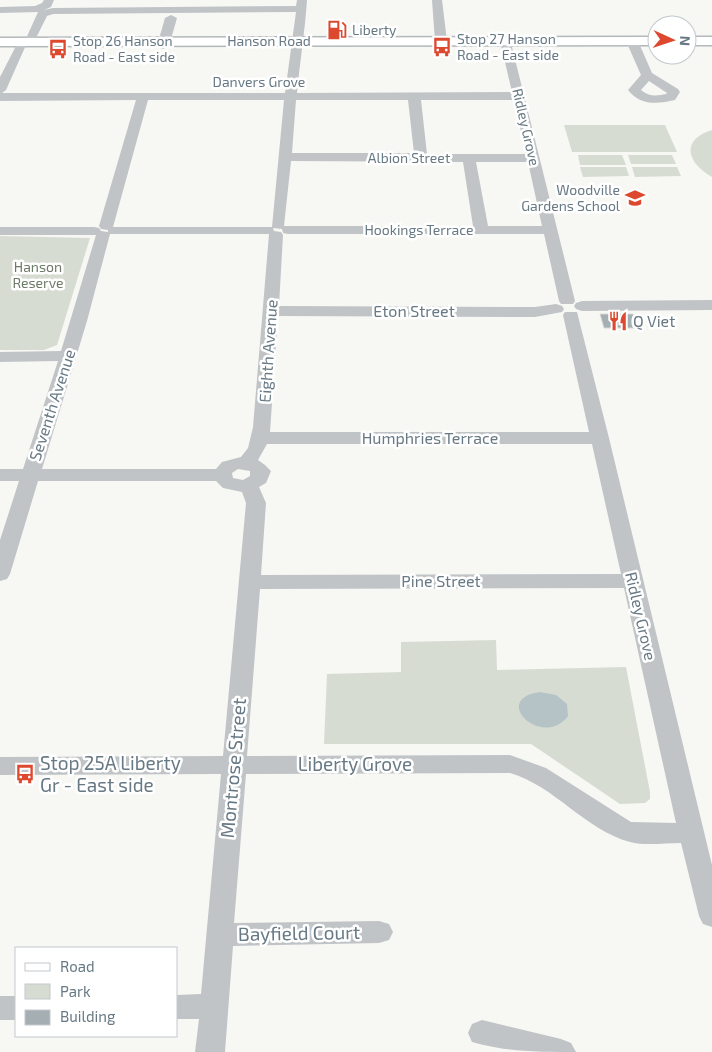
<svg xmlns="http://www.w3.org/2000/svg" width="712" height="1052" viewBox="0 0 712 1052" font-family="'Exo 2',sans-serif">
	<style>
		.green { fill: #d7dcd3 }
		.water { fill: #b5c3c6 }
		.building { fill: #a5aeb3; stroke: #d8d8d6 }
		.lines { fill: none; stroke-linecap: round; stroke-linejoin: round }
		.major-casing { stroke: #b3b8bb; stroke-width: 3 }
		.minor { fill: #c0c4c7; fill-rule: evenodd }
		.major { fill: #fff; fill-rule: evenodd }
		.labels { text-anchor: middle; stroke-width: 5; stroke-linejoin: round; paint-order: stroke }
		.far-poi-label { font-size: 14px; fill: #677984; stroke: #fff; text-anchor: start }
		.far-street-label { font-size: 14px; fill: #677984; stroke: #fff }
		.far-park-label { font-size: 14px; fill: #6c7b66; stroke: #fff }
		.street-label { font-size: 16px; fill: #677984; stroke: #fff }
		.poi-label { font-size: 16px; fill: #677984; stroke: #fff; text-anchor: start }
		.near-poi-label { font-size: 19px; fill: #677984; stroke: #fff; text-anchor: start }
		.near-street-label { font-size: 19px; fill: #677984; stroke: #fff }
	</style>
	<rect width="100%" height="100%" fill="#f7f7f4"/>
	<g class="green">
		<path d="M564,125h101l12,27h-105z"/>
		<path d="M712,130v47c-25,-14 -32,-37 0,-47z"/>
		<path d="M578,155h44l4,10h-46z"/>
		<path d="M628,155h44l4,9h-45z"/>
		<path d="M580,167h46l3,9 -46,1z"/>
		<path d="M632,167h45l4,9 -46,1z"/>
		<path d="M0,236l90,2 -33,107 -13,5h-44z"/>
		<path d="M496,640l1,30 129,-3 24,125v7l-5,4 -25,1 -89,-60h-207l3,-70 74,-2v-30z"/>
	</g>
	<path class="water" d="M540,692l16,3 11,9 1,12c-25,34 -79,-17 -28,-24z"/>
	<path class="building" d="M600,314h33l4,14h-33z"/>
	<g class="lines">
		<defs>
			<g id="major">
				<path d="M657,37v8l-657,1v-8z"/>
				<rect x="687" y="37" width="25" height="8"/>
			</g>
		</defs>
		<use href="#major" class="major-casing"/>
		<g class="minor">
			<path d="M44,0h10l-3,7 -7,3 9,-2 243,-2 1,-6h10c-2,31 -7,61 -10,93l215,-1 -12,-51 6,-3 4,1 65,262 -2,3h-12l-2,-3 -15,-67h-256l-5,-1 -1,-4 -9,-1 1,3 7,1 2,3 -4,71 256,1 21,-3 6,2 2,3 -2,3 -27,5 -257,-1 -8,116h319l-26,-117 2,-3h12l32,126 103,427v62l-9,-3 -4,-8 -18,-73c-16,0 -36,3 -51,-1 -45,-12 -75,-56 -120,-69l-264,1 -12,149 145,-2 10,3 4,8 -4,8 -10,3 -146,3 -8,106h-30l4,-33h-23v-24l25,-1 20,-220 -221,1v-18l223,-1 23,-253 -4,-11 -19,-4 -7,-7h-178l-28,93 -3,5 -7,2v-41l19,-59h-19v-12h23l35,-108 -58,1v-10l61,-1 35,-116h-96v-8h94l5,1 2,3 7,1v-2l-7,-1 -2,-3 37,-126 -136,1v-24l17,-33 7,-1 14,-31 -38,1v-6l35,-1 7,-3zM296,12l-11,81h-283l4,-3 20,-45 7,-1 14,-28 6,-2zM148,100h136l-12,127h-159zM296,100h112l6,53h-122zM421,100h93l12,54h-99zM291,161l172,1 10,64h-189zM476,162h52l14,64h-54zM110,234h159l-16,193 -5,21 -7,9 -19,5 -6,7h-174l45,-148zM267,444h325l29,130 -360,1 5,-72 -7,-16 7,-4 5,-12 -6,-6 -7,-5zM238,469l12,2v5l-7,4 -10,-2 -1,-5zM624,588l52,235 -45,-1 -85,-54 -36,-13 -263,1 13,-167z"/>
			<path d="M432,0h10l5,41 -2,2h-8l-2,-2z"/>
			<path d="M171,15l6,3 -8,28 -6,3 -4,-1 -2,-2 8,-28z"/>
			<path d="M632,38l6,3 14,32 26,16 2,3 -5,8c-17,4 -35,6 -47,-10l13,-15 -15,-34zM649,81l18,12 -1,1c-9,2 -17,3 -25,-4z"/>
			<path d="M712,300v10l-130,1 -6,-2 -2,-3 2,-3 6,-2z"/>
			<rect x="0" y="996" width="16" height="24"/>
			<path d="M482,1020l79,19 10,4 5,9c-36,0 -70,0 -104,-10l-4,-9 4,-9z"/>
		</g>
		<use href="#major" class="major"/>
	</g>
	<defs>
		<symbol id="fuel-bare" viewBox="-9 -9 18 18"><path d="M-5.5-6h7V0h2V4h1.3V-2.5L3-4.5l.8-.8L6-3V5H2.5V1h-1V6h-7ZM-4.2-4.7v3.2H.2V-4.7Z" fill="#dc492f" stroke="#fff" stroke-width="2.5" paint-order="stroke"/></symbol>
		<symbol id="bus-bare" viewBox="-9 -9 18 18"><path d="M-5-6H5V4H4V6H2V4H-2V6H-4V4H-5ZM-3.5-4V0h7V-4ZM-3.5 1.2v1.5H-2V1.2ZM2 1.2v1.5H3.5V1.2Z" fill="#dc492f" stroke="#fff" stroke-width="2.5" paint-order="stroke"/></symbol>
		<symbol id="school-bare" viewBox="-9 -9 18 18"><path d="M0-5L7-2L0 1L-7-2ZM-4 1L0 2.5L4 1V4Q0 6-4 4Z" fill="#dc492f" stroke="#fff" stroke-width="2.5" paint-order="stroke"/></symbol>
		<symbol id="restaurant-bare" viewBox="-9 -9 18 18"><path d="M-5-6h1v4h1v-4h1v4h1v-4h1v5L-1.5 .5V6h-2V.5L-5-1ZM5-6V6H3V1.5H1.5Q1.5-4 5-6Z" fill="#dc492f" stroke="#fff" stroke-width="2.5" paint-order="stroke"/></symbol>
	</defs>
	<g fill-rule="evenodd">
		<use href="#fuel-bare" x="323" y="16" width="28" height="28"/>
		<use href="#bus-bare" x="428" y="33" width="28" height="28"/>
		<use href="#bus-bare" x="44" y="35" width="28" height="28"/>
		<use href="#school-bare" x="621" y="184" width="28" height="28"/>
		<use href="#restaurant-bare" x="604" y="307" width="28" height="28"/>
		<use href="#bus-bare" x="11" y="760" width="28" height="28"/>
	</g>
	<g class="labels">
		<g class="far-poi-label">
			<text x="352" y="35">Liberty</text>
			<text x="457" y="44">Stop 27 Hanson<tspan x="457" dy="16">Road - East side</tspan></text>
			<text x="73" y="46">Stop 26 Hanson<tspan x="73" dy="16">Road - East side</tspan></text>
			<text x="620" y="195" text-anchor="end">Woodville<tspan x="620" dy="16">Gardens School</tspan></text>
		</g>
		<g class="far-street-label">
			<text x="269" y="46">Hanson Road</text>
			<text x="259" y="87">Danvers Grove</text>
			<text transform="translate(526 127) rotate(77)" y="5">Ridley Grove</text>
			<text x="409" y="163">Albion Street</text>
			<text x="419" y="235">Hookings Terrace</text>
		</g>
		<g class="far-park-label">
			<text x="38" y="272">Hanson<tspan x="38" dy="16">Reserve</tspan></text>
		</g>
		<g class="street-label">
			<text x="414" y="317">Eton Street</text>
			<text transform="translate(268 351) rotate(-86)" y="6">Eighth Avenue</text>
			<text transform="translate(52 405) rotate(-72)" y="6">Seventh Avenue</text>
			<text x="430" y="444">Humphries Terrace</text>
			<text x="441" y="587">Pine Street</text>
			<text transform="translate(641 616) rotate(77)" y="6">Ridley Grove</text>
		</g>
		<g class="poi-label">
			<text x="633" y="327">Q Viet</text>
		</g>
		<g class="near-poi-label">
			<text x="40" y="770">Stop 25A Liberty<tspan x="40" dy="22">Gr - East side</tspan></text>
		</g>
		<g class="near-street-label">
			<text x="355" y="771">Liberty Grove</text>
			<text transform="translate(233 768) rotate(-85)" y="7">Montrose Street</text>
			<text transform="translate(299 933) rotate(-1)" y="7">Bayfield Court</text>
		</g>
	</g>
	<rect x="15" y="947" width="162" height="90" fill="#ffffff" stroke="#c2c9ce"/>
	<rect x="25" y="963" width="25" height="8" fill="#ffffff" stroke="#c2c9ce"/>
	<text x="60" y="972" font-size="15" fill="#677984">Road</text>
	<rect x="25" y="984" width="25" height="15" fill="#d7dcd3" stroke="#c2c9ce"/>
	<text x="60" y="997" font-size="15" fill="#677984">Park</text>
	<rect x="25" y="1010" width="25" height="15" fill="#a5aeb3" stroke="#c2c9ce"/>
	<text x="60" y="1022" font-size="15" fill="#677984">Building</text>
	<g transform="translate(672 40) rotate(93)"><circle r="24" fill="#ffffff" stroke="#c2c9ce"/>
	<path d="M0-4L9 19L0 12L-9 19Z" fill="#dc492f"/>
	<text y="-8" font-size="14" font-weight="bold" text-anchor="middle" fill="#677984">N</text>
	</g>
</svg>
